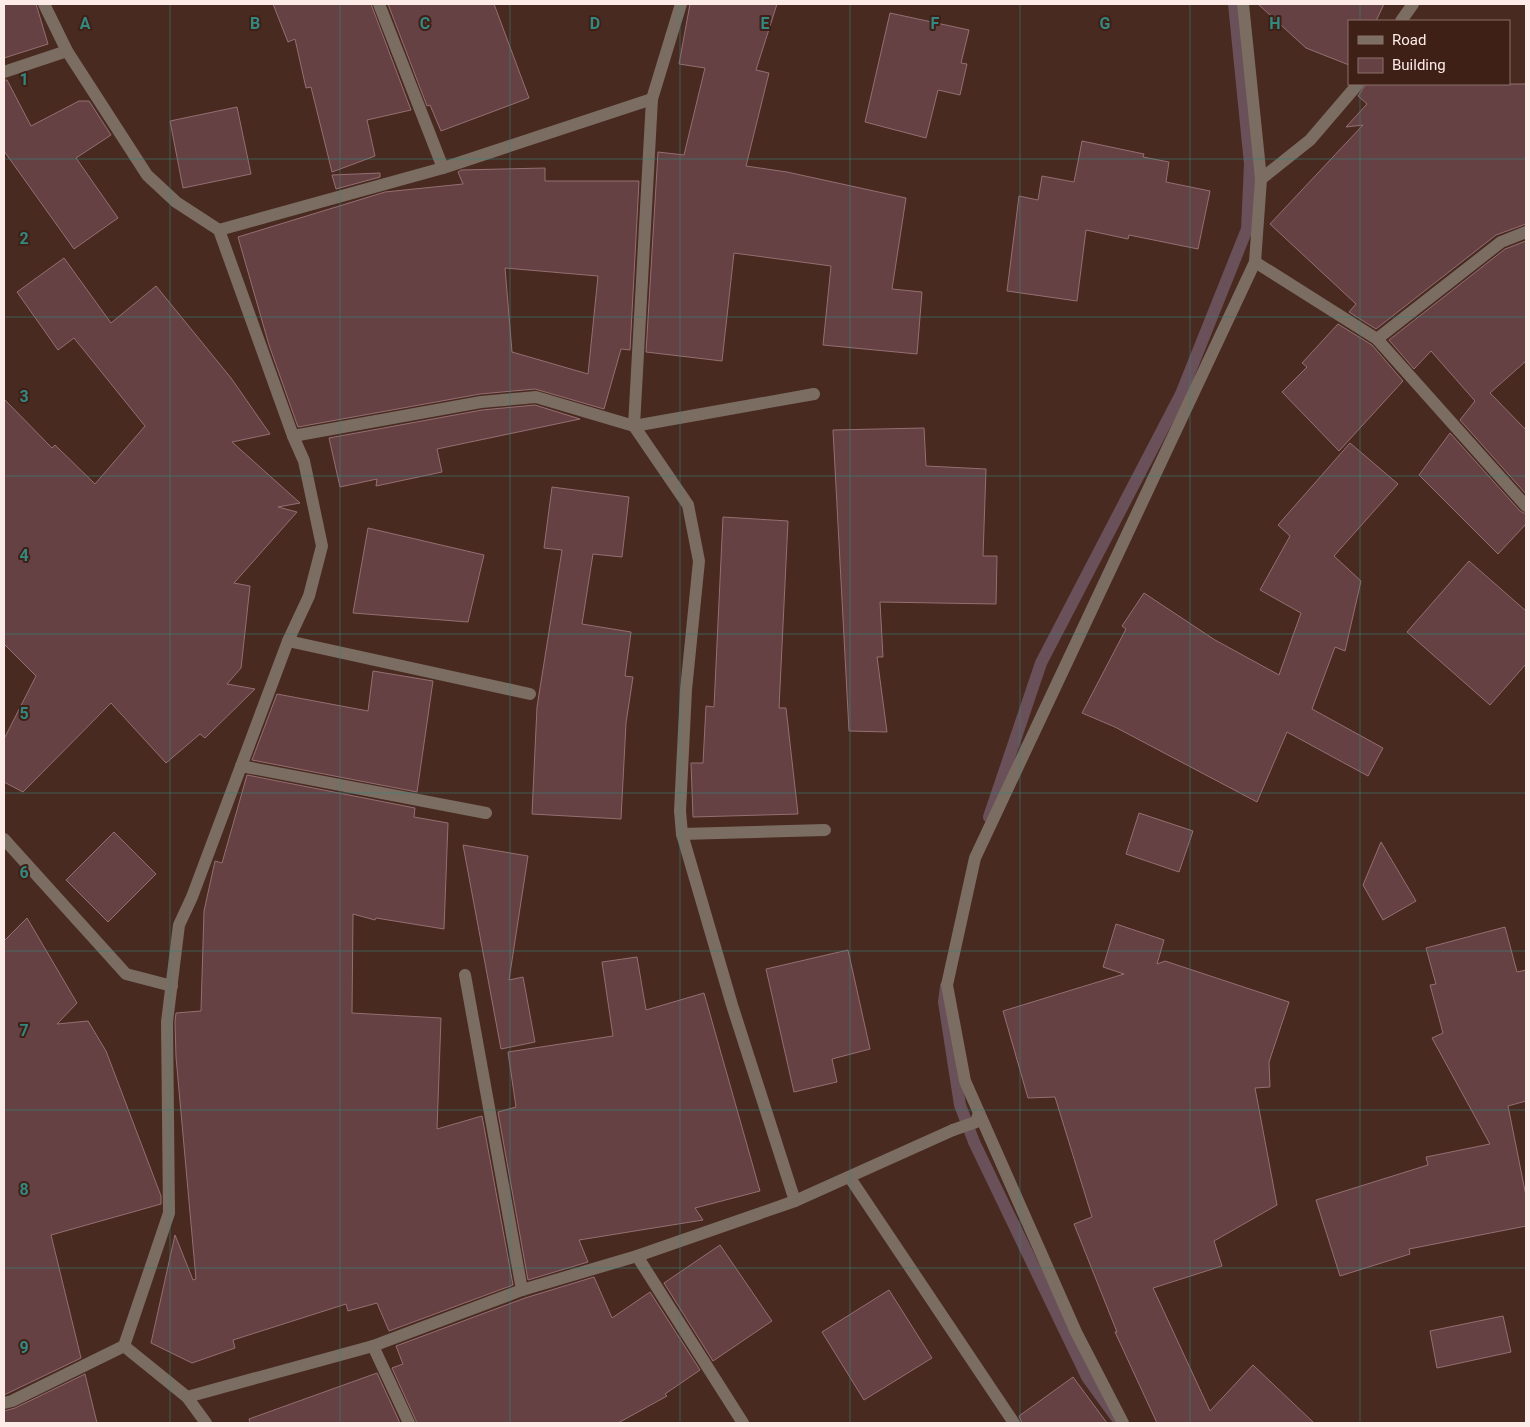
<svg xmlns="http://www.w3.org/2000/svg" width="1530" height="1427" viewBox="0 0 1530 1427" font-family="Roboto,sans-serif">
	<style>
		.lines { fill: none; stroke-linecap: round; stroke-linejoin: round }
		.stream { stroke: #6a5059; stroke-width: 12 }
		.building { fill: #654144; stroke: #956e71; fill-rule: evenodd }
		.service { stroke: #7b6d62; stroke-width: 12 }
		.minor { stroke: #7b6d62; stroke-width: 12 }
		.grid { fill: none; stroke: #338880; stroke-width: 1; stroke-opacity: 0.55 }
		.grid-label { font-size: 16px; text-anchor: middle; font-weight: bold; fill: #338880; stroke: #3e2017; stroke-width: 4; stroke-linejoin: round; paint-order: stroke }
	</style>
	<rect width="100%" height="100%" fill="#492a21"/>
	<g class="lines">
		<g class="stream">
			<path d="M989,817l52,-154 140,-269 66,-165 3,-65 -16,-160"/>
			<path d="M946,986l-2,16 16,103 14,37 113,235 29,40"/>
		</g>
	</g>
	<g class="building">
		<path d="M4,4h32l12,40 -44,14z"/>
		<path d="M273,4h98l40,106 -44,10 8,36 -43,16 -21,-85 -5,1 -11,-49 -7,3z"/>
		<path d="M388,4h106l35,94 -88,33 -11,-26 -3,1z"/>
		<path d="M690,4h87l-21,66 13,3 -23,93 41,6 119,26 -14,91 30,3 -5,62 -94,-9 8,-79 -97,-13 -12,108 -76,-9 12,-200 26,3 21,-87 -26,-4z"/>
		<path d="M1258,4h126l-8,17h-27v44l-43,-17z"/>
		<path d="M890,13l79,17 -8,33 6,1 -7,31 -22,-5 -12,48 -61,-16z"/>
		<path d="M4,80h3l24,46 48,-25h10l22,34 -35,23 42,60 -44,31 -70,-98z"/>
		<path d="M1366,84h160v140l-30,11 -120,94 -27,-17 7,-8 -86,-80 93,-99 -17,2 21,-23 -9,-8z"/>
		<path d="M237,107l14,67 -68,14 -13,-67z"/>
		<path d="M1082,141l62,13 -1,3 26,5 -3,20 44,9 -12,58 -69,-14 -1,4 -42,-9 -9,71 -70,-10 12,-95 19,4 4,-24 32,6z"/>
		<path d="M545,168v13h94l-9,169 -9,-1 -17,60 -69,-20 -55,5 -182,33 -29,-82 -31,-108 147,-45 78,-8 -5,-12 3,-2zM505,268l93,8 -10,98 -76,-22z"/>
		<path d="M380,173v4l-44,12 -4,-14z"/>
		<path d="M1526,241v120l-36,32 36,37v64l-66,-74 15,-19 -44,-50 -17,18 -25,-29 116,-91z"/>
		<path d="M64,258l47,65 45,-37 75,92 39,56 -38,8 68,61 -22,4 19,5 -63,71 16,3 -9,82 -14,16 28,5 -50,49 -5,-4 -34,29 -55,-60 -88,89 -19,-10v-43l32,-63 -32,-32v-245l48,49 3,-3 40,39 50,-58 -71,-88 -16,12 -41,-58z"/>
		<path d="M1338,324l34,21 31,36 -64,70 -57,-59 25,-25 -5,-4z"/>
		<path d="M535,405l45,14 -143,30 5,23 -66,14 1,-7 -37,8 -11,-49 153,-28z"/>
		<path d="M924,428l2,38 60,3 -3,87h14l-1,48 -116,-2 3,55h-6l10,75 -38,-1 -16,-301z"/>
		<path d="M1450,433l70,78 6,3v10l-28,30 -79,-79z"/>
		<path d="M1350,443l48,41 -64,72 27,25 -16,70 -10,-4 -23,62 71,39 -15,28 -81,-44 -30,70 -142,-75 -33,-14 44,-84 -4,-3 22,-33 71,47 64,35 22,-62 -41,-23 30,-54 -12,-11z"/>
		<path d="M552,487l77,10 -7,60 -29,-3 -11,70 49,8 -6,44 8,1 -7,46 -5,96 -89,-5 5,-107 25,-157 -18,-2z"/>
		<path d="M723,517l65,4 -9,187h7l12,106 -105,3 -2,-54h12l3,-57 8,1z"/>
		<path d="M368,528l116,27 -16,67 -115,-9z"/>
		<path d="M1469,561l57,50v53l-36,41 -83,-73z"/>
		<path d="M373,671l60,10 -16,111 -165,-32 25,-66 91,17z"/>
		<path d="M247,775l168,33 -1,9 34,6 -4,106 -68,-11 -1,2 -22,-6 -1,99 89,5 -4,111 45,-13 31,169 -124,46 -12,-28 -29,8 -2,-7 -113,36 2,8 -43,15 -41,-20 24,-108 18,45 3,-1 -20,-222 -1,-35 1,-9 25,-2 3,-100 11,-50 7,2z"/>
		<path d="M1139,813l54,18 -14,41 -53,-18z"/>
		<path d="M114,832l42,42 -48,48 -42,-42z"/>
		<path d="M1381,842l35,59 -33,19 -20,-35z"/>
		<path d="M463,845l65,11 -19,124 14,-3 12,65 -34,7z"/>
		<path d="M27,918l50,85 -20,21 31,-3 18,30 55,145v8l-110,31 30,123 -77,37v-454z"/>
		<path d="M1116,924l48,16 -7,24 8,-3 124,41 -20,60 1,25 -15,1 22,117 -63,36 8,25 -69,22 57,123 43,-46 61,58h-157l-42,-91h2l-43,-108 18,-7 -37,-120 -27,1 -25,-87 121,-37 -21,-7z"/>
		<path d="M1505,927l12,45 9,-2v131l-18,5 18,90v30l-117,23 1,5 -70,22 -24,-76 112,-35 -2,-8 64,-13 -58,-106 11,-5 -13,-48 6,-1 -10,-36z"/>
		<path d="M848,950l22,99 -38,10 5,23 -43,10 -28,-123z"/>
		<path d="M637,957l9,53 58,-17 56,198 -65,17 8,12 -124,20 9,22 -60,18 -30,-168 18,-5 -8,-55 105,-16 -11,-74z"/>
		<path d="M720,1245l52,76 -59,40 -49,-78z"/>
		<path d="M594,1277l18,41 38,-26 50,78 -35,24 2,2 -49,27h-201l-25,-55 11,-4 -7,-18 129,-48z"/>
		<path d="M889,1290l43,68 -68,42 -42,-68z"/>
		<path d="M1503,1316l8,36 -74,16 -7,-37z"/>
		<path d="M377,1373l23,50h-150l-1,-4z"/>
		<path d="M85,1374l12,49h-93v-12l11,-3z"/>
		<path d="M1073,1377l34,46h-85l-3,-7z"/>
	</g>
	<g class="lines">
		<g class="service">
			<path d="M4,839l122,135 46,12"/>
			<path d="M953,1130l23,-8 3,-9"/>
		</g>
		<g class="minor">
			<path d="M379,4l64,164"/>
			<path d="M681,4l-29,95 -18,327 54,79 11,56 -13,129 -6,121 2,23 50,171 63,196"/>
			<path d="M1401,21l12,-17"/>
			<path d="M4,72l63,-21"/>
			<path d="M1261,179l49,-39 48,-56"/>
			<path d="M219,230l224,-62 209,-69"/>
			<path d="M1255,262l122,77 149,167"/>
			<path d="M1377,339l124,-97 25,-10"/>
			<path d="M293,436l188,-34 55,-5 98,29 180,-32"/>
			<path d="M288,641l242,53"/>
			<path d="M241,766l245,47"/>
			<path d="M682,834l143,-4"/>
			<path d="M465,975l57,315"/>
			<path d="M850,1178l164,245"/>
			<path d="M637,1256l106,167"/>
			<path d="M124,1346l63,51 19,26"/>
			<path d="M373,1346l36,77"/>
			<path d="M187,1397l186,-51 149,-56 115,-34 158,-55 158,-71"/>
			<path d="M4,1403l8,-2 112,-55 45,-133 -2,-191 12,-97 13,-28 96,-256 21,-45 13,-50 -18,-85 -11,-25 -74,-206 -43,-28 -29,-27 -80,-124 -23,-47"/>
			<path d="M1123,1423l-47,-91 -111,-251 -18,-96 28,-127 280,-596 6,-83 -18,-175"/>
		</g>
	</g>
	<path class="grid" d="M170,4v1419M340,4v1419M510,4v1419M680,4v1419M850,4v1419M1020,4v1419M1190,4v1419M1360,4v17M1360,84v1339M4,159h1522M4,317h1522M4,476h1522M4,634h1522M4,793h1522M4,951h1522M4,1110h1522M4,1268h1522"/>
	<g class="grid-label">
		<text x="85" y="29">A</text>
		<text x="255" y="29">B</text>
		<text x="425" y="29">C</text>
		<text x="595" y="29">D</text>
		<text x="765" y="29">E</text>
		<text x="935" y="29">F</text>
		<text x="1105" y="29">G</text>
		<text x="1275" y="29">H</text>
		<text x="24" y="85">1</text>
		<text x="24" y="244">2</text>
		<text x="24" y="402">3</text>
		<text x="24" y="561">4</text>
		<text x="24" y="719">5</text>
		<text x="24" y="878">6</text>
		<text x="24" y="1036">7</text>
		<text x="24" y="1195">8</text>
		<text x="24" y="1353">9</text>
	</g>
	<rect width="1530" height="1427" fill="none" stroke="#fcebe6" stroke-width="10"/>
	<rect x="1348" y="20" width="162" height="65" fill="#3e2017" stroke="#8a716a"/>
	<rect x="1358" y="36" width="25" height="8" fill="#7b6d62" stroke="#8a716a"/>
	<text x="1392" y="45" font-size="15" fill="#fcebe6">Road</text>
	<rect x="1358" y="58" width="25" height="15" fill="#654144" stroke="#8a716a"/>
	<text x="1392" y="70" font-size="15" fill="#fcebe6">Building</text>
</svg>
